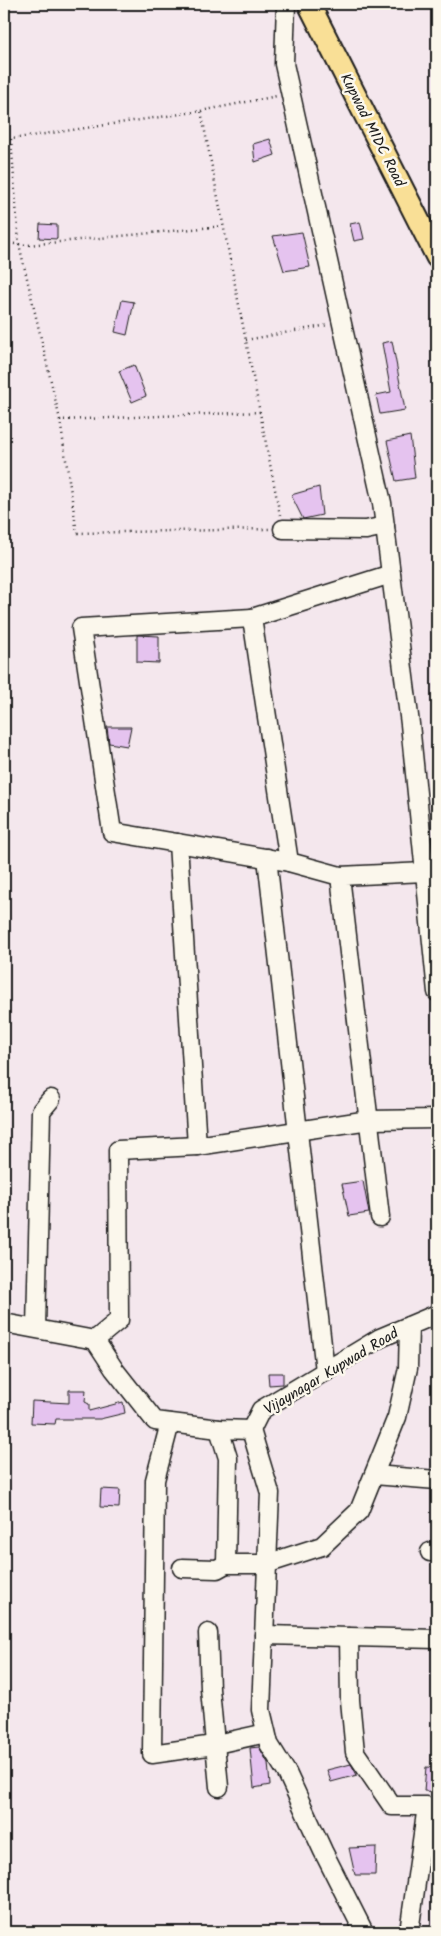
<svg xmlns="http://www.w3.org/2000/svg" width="441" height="1936" viewBox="0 0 441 1936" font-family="Kalam,sans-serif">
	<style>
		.building { fill: #e5c3ef; stroke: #1c1c1c }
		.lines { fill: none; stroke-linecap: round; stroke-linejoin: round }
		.minor-casing { stroke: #1c1c1c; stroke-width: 21 }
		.major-casing { stroke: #1c1c1c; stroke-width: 25 }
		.path { stroke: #1c1c1c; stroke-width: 2.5; stroke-dasharray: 1 4; stroke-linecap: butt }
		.minor { stroke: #fbf7ec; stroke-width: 18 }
		.major { stroke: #f9df96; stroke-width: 21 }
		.labels { text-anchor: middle; stroke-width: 5; stroke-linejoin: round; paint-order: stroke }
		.street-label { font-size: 15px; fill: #1c1c1c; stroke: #fbf7ec }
	</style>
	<rect width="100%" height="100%" fill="#f4e7ed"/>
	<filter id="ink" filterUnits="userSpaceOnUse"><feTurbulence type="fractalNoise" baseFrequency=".02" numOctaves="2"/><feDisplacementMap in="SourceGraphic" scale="10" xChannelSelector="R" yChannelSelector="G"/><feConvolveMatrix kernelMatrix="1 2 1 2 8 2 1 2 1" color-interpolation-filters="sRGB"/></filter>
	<g filter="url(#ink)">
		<g class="building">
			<path d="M270,139l5,16 -20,7 -2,-18z"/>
			<path d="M360,222l4,17 -10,2 -4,-17z"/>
			<path d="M40,224l17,1v14l-18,-1z"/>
			<path d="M302,232l8,35 -26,4 -11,-35z"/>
			<path d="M122,300l12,2 -7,33 -12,-3z"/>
			<path d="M392,341l13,69 -25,4 -4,-19 15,-3 -9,-49z"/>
			<path d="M134,365l12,31 -14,6 -13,-31z"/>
			<path d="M410,436l5,42 -19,3 -9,-40z"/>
			<path d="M319,487l3,28 -19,4 -12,-24z"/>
			<path d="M137,635l22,1v27l-22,-1z"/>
			<path d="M107,727h24l-4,19 -18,-3z"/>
			<path d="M363,1181l6,32 -20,3 -7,-32z"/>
			<path d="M268,1373h15v11l-14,1z"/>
			<path d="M69,1390h17l-1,12 4,2v7l34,-9 2,11 -25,6h-44l-1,5 -24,-1 1,-22 37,2z"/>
			<path d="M101,1489l19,1 -1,18 -19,-1z"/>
			<path d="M259,1747l9,16 2,22 -16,3 -4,-40z"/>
			<path d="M351,1764l6,11 -26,7 -4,-12z"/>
			<path d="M426,1767l11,1v24l-13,-1z"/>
			<path d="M376,1847l-1,28h-20l-6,-27z"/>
		</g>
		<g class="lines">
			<defs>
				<g id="minor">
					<path d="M286,4l-2,60 98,439 28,221 27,268"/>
					<path d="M283,529l83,1 19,-4"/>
					<path d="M252,618l-171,10 31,204 177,30"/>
					<path d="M178,843l19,303"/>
					<path d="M267,858l58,513"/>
					<path d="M340,876l-51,-14 -37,-244 139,-44"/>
					<path d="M380,1217l-40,-341 85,-4"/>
					<path d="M4,1323l91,17 19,29 41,52 64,8 32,1 10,-20 119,-72 57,-24"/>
					<path d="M36,1328l5,-217 10,-12"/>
					<path d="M95,1340l24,-20 -1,-170 79,-4 172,-26 68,-1"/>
					<path d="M170,1423l-15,57 -3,274 55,-8 59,-13"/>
					<path d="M219,1429l9,29 -2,106h40l56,-18 37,-35 38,-94 11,-49 1,-42"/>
					<path d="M251,1430l19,63 -9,217 8,34 18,29 36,78 41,81"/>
					<path d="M374,1475l63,5"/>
					<path d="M430,1552l7,-2"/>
					<path d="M182,1568l35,1 9,-5"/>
					<path d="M208,1633l2,56 9,98"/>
					<path d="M264,1635l173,4"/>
					<path d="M349,1637l1,63 5,52 37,54h35l-18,126"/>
				</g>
				<path id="major" d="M309,4l128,253"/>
			</defs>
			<use href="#minor" class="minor-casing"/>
			<use href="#major" class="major-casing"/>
			<g class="path">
				<path d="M201,111l76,-15"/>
				<path d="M11,139l8,105 41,176 200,-8"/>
				<path d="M4,140l197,-29 79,404"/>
				<path d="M4,243l24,2 195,-19"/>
				<path d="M246,340l82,-15"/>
				<path d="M60,420l17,113 192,-4"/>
			</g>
			<use href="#minor" class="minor"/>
			<use href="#major" class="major"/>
		</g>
	</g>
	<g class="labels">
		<g class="street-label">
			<text transform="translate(373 130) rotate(63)" y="5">Kupwad MIDC Road</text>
			<text transform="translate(331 1371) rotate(-31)" y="5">Vijaynagar Kupwad Road</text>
		</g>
	</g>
	<rect width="441" height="1936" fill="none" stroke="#fbf7ec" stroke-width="20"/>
	<rect x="10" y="10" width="421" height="1916" fill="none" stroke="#1c1c1c" stroke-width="2" filter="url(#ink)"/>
</svg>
